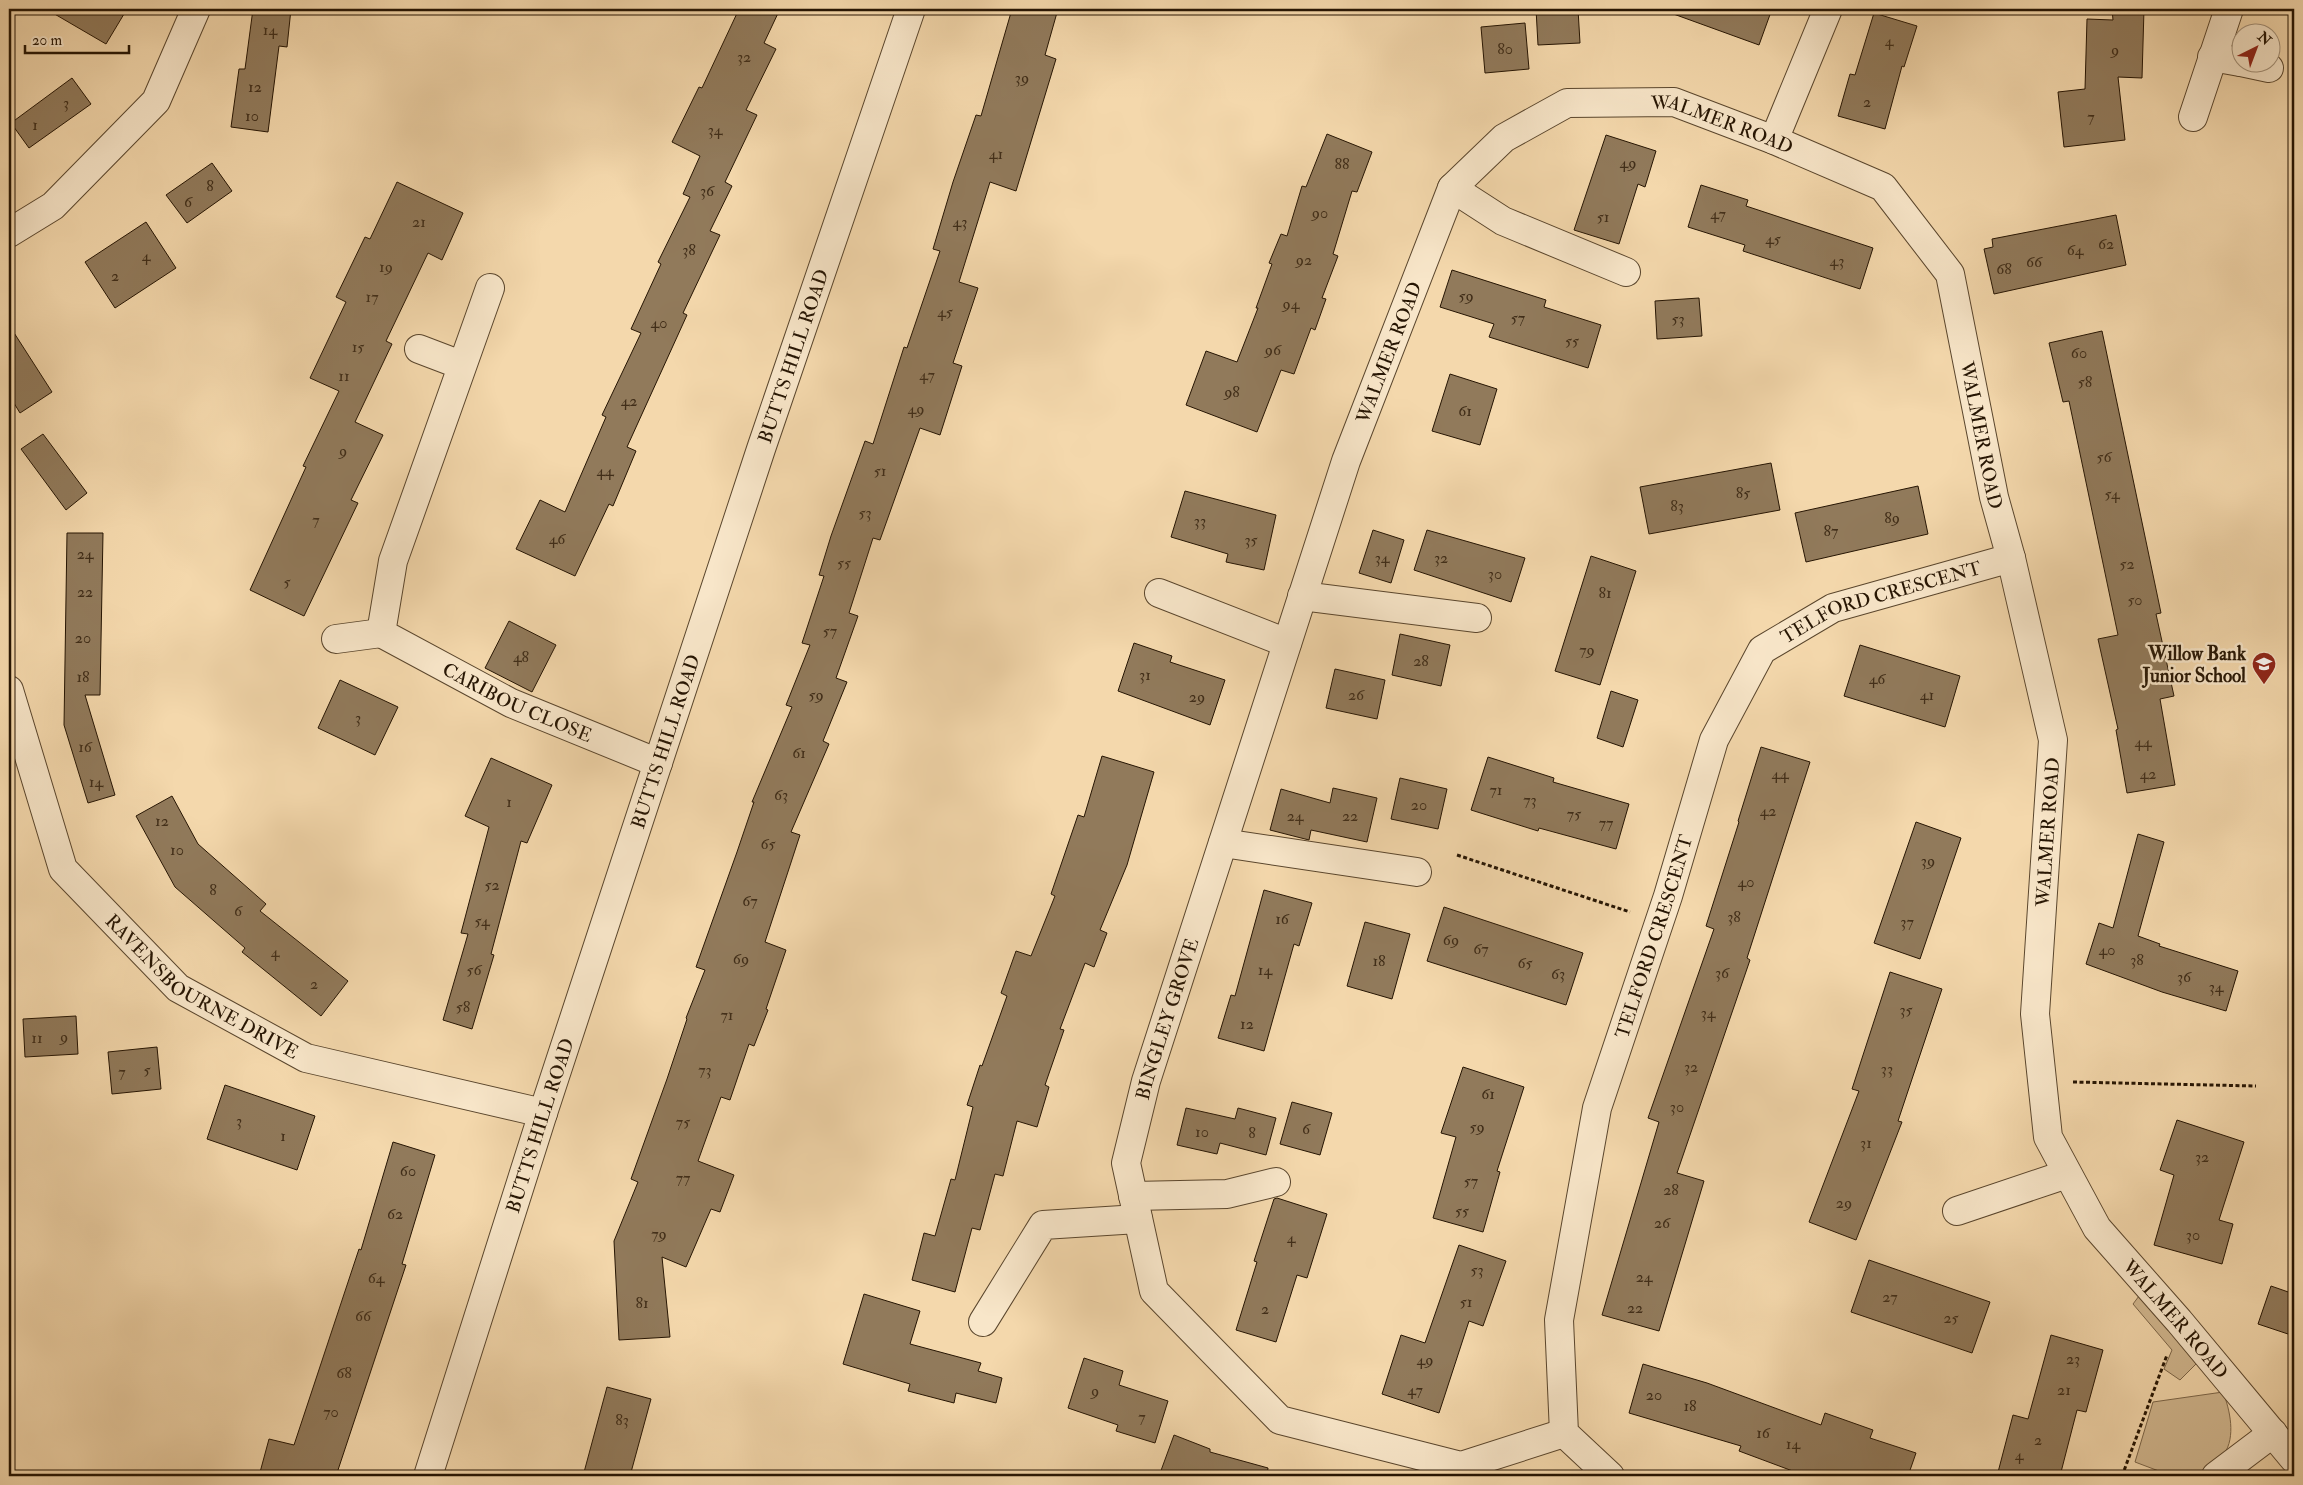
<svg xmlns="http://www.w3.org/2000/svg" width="2303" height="1485" viewBox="0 0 2303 1485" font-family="'IM FELL Double Pica',serif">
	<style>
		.green { fill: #d1b78f; stroke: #7c6649 }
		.building { fill: #917a5b; stroke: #261503 }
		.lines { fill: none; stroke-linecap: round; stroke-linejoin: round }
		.minor-casing { stroke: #5a462d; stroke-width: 30 }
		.tertiary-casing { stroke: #5a462d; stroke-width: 30 }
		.path { stroke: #261503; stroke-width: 3; stroke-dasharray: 4 2.5; stroke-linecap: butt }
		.minor { stroke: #f8e6c9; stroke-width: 28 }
		.tertiary { stroke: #f8e6c9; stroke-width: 28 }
		.labels { text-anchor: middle; stroke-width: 5; stroke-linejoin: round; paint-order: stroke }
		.number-label { font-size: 16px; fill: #412e19 }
		.street-label { font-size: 19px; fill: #261503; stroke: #f8e6c9 }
		.poi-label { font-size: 19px; font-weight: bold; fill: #261503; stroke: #f8e6c9; text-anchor: end }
	</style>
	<rect width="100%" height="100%" fill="#f4d8ac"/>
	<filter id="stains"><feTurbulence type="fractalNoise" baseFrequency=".004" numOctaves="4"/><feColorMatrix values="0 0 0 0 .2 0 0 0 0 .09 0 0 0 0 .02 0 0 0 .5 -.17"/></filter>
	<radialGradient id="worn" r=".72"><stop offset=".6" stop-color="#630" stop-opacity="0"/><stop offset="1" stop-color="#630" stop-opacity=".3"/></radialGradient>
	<g class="green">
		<path d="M2139,1296l58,67 -17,17 -16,-11 8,-19 -39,-46z"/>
		<path d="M2223,1392c7,18 13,45 1,62 -6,9 -15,16 -24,22h-28l-37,-14 18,-60z"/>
	</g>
	<g class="building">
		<path d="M46,9h81l-21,35z"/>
		<path d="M253,9h38l-4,38 -8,-1 -11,86 -37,-5 8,-58h6z"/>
		<path d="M739,9h41l-16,34 12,6 -30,61 11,5 -32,67 7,4 -22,45 10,4 -37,78 4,2 -60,132 9,4 -23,55 -4,-2 -34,72 -59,-27 24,-49 25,12 41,-95 -4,-2 39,-82 -10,-4 30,-65 -3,-2 32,-65 -7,-3 17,-38 -28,-14 27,-55 3,1z"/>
		<path d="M1012,9h46l-13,46 11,4 -40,132 -26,-9 -31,100 19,6 -25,75 9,3 -22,69 -20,-7 -40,112 -7,-2 -24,75 9,3 -22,62 11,4 -24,59 6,3 -38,88 9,3 -35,107 21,8 -20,59 2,1 -14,36 -5,-2 -19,56 -9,-3 -23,64 36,14 -14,37 -9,-3 -25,58 -24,-10 8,80 -51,3 -5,-99 24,-59 -7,-3 36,-100 20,-60 -1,-1 19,-48 -9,-3 41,-115 17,-50h-2l40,-95 -6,-2 24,-60 -8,-2 22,-67 -5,-1 12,-39 34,-95 8,3 31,-97 3,1 33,-97 -7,-2 20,-67 23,-67 5,1z"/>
		<path d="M1536,9h42l2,34 -42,2z"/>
		<path d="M1669,9h103l-13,36 -91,-33z"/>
		<path d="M2112,9h32l-2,69 -24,-1 7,63 -61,7 -6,-55 27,-3 2,-70 26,1z"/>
		<path d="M1874,13l43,13 -13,41 -2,-1 -17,63 -47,-13 12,-42 5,1z"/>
		<path d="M1525,23l4,46 -44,4 -4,-46z"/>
		<path d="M72,78l19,26 -62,44 -18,-25z"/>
		<path d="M1327,134l45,18 -15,40 -5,-1 -19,63 5,2 -16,42 4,1 -11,31 -4,-2 -17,46 -13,-4 -24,62 -71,-27 20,-54 31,11 21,-54h-2l16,-44 -3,-1 12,-29 6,2 15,-50 4,1z"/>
		<path d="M1606,135l50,16 -11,36 -7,-3 -19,60 -45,-14z"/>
		<path d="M212,163l20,28 -45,32 -21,-28z"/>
		<path d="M397,182l66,31 -21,47 -14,-7 -42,88 6,3 -37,78 28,13 -32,65 7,3 -54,113 -54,-26 56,-123 -3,-1 36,-75 -29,-13 36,-76 -10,-5 29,-60 5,2z"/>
		<path d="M1701,185l47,15 -2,6 127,42 -13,41 -117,-38 2,-6 -57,-18z"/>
		<path d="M2116,215l10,50 -132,29 -10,-45 9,-2 -1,-8z"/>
		<path d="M146,222l30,46 -61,40 -30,-46z"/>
		<path d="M1452,270l94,30 -2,7 57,18 -13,43 -99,-31 5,-13 -54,-17z"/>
		<path d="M1699,298l3,38 -45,3 -2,-38z"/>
		<path d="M9,325l43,67 -32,21 -11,-18z"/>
		<path d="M2102,331l59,282 -5,1 18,82 -14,3 15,86 -48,8 -11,-63 2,-1 -20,-90 20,-4 -49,-234 -6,1 -14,-59z"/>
		<path d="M1450,374l47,15 -17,56 -48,-14z"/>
		<path d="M43,434l44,59 -21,17 -45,-61z"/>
		<path d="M1771,463l9,47 -131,24 -9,-47z"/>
		<path d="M1918,486l10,48 -122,28 -11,-49z"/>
		<path d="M1185,491l91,24 -12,55 -38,-8 2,-8 -57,-17z"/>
		<path d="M1373,530l31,10 -13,43 -32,-10z"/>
		<path d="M1427,530l98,28 -14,44 -97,-32z"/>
		<path d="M67,533h36l-3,162h-15l30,100 -27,8 -24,-78z"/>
		<path d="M1591,556l45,15 -36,114 -45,-14z"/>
		<path d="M509,621l47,24 -24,47 -47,-24z"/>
		<path d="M1400,634l50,11 -9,41 -49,-11z"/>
		<path d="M1134,643l38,13 -2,6 55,18 -15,45 -92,-34z"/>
		<path d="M1860,645l100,31 -15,51 -101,-31z"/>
		<path d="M1335,669l50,11 -8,39 -51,-11z"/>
		<path d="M340,680l58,27 -23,48 -57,-27z"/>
		<path d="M1611,691l27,9 -15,47 -26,-9z"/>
		<path d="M1761,747l49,15 -63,196 3,2 -73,213 27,8 -45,150 -57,-16 57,-193 -11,-4 66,-189 -8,-3 33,-104 -1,-1z"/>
		<path d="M1102,756l52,16 -27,93 -27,65 7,3 -13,34 -9,-4 -25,66 4,1 -19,55 4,2 -12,40 -20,-6 -14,55 -8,-2 -15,56 -8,-2 -17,64 -43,-12 12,-47 11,3 16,-57 4,1 18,-73 -6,-2 13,-40 2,1 25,-70 -6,-3 15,-42 15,5 24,-60 -4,-2 27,-79 6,2z"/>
		<path d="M1488,757l66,21 -1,4 76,22 -13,45 -77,-21 -1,3 -67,-21z"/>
		<path d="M491,758l61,27 -25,58 -6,-2 -30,113 3,1 -22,74 -29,-9 25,-86 -7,-1 28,-106 -24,-11z"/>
		<path d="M1400,778l47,11 -9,40 -47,-10z"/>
		<path d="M1333,788l44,10 -10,44 -56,-12 -2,10 -39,-10 11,-41 49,14z"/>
		<path d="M172,796l26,48 68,60 -6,7 88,70 -27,35 -79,-64 3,-4 -70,-61 -39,-71z"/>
		<path d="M1916,822l45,16 -41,121 -46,-16z"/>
		<path d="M2138,834l26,8 -26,94 22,8 -1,2 79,25 -12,40 -64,-19 -76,-28 13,-41 14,5z"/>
		<path d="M1264,890l48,13 -13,43 -5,-2 -30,107 -46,-13 13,-43 4,1z"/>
		<path d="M1444,907l139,46 -17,52 -139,-44z"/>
		<path d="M1365,922l45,12 -18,65 -45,-13z"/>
		<path d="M1890,972l52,17 -44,132 4,1 -46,118 -47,-18 50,-131 -7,-2z"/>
		<path d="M76,1016l2,38 -53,3 -2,-38z"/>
		<path d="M157,1047l4,42 -49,5 -4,-42z"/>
		<path d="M1463,1067l61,20 -27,84 3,1 -17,60 -50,-14 23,-81 -15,-4z"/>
		<path d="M225,1085l90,31 -18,54 -90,-31z"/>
		<path d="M1292,1102l40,11 -12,42 -40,-11z"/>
		<path d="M1186,1108l49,11 3,-11 38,10 -10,37 -46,-12 -3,11 -40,-9z"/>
		<path d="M2177,1120l67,22 -25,78 14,4 -11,40 -68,-19 20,-70 -14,-5z"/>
		<path d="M393,1142l42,13 -33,109 4,1 -70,211h-77l10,-37 25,6 65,-196 2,1z"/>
		<path d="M1277,1198l50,16 -20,64 -10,-3 -21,67 -40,-12 21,-68 -3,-1 20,-62z"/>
		<path d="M1459,1245l47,16 -23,65 -14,-5 -30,92 -57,-19 19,-59 24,8z"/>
		<path d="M1869,1260l121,42 -18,51 -121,-41z"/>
		<path d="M2271,1286l23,8v42l-36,-12z"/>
		<path d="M864,1294l56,17 -10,33 71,19 -3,8 24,7 -6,25 -40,-10 -2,10 -46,-12 2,-7 -67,-20z"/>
		<path d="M2051,1335l52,15 -17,62 -9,-2 -17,66h-63l16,-61 15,4z"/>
		<path d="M1084,1358l39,13 -4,14 49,16 -13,42 -39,-12 2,-6 -50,-17z"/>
		<path d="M1643,1364l64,19 114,42 4,-12 48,17 -3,8 46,15 -8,23h-102l-67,-25 2,-5 -112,-33z"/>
		<path d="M607,1387l44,12 -21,77h-47z"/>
		<path d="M1174,1435l36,14v3l58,16 -1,8h-108z"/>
	</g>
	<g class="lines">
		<defs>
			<g id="minor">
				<path d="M2212,57l28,5"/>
				<path d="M2241,62l28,6"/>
				<path d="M2193,117l36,-108"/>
				<path d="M1774,140l54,-131"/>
				<path d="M1452,188l51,33 123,51"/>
				<path d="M9,233l44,-27 103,-105 40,-92"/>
				<path id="s1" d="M490,288l-97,273 -12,72 130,70 147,60"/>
				<path d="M419,349l42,16"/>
				<path d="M1159,593l128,50"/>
				<path d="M1302,596l175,22"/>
				<path d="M336,639l45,-6"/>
				<path id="s2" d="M9,690l54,179 115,119 128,70 237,55"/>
				<path d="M1223,843l194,29"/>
				<path d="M1133,1196l94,-2 49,-12"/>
				<path d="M1957,1211l110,-37"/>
				<path d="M983,1322l60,-97 95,-6"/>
				<path id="s3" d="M1564,1433l-103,33 -181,-46 -126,-129 -28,-128 20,-82 200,-620 106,-273 52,-50 63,-35 107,-1 100,38 109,47 67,87 44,223 17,61 42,182 -18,274 13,123 49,91 82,93 115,138"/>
				<path id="s4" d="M1610,1476l-46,-43 -5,-113 38,-212 71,-212 46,-156 48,-90 71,-42 178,-50"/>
				<path d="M2216,1476l57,-43"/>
			</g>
			<g id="tertiary">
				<path id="s5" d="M428,1476l115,-363 218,-664 150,-440"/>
			</g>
		</defs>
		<use href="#minor" class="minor-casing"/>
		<use href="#tertiary" class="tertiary-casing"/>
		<g class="path">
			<path d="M1457,855l173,57"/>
			<path d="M2073,1082l183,4"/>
			<path d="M2122,1476l45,-121"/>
		</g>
		<use href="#minor" class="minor"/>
		<use href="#tertiary" class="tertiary"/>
	</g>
	<defs>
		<symbol id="school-pin" viewBox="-11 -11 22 30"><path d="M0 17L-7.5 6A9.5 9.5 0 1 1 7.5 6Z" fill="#8f2418" stroke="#f8e6c9"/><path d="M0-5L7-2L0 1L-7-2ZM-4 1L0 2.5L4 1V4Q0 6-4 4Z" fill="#fff"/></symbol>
	</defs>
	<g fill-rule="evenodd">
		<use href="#school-pin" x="2250" y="650" width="28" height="38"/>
	</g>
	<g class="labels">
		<g class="number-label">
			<text x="270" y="35">14</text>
			<text x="1889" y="46">4</text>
			<text x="1505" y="54">80</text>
			<text x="2115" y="55">9</text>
			<text x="744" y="62">32</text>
			<text x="1022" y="83">39</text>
			<text x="255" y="92">12</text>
			<text x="1867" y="107">2</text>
			<text x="66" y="108">3</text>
			<text x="252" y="121">10</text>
			<text x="2091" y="122">7</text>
			<text x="35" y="130">1</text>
			<text x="715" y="135">34</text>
			<text x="996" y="159">41</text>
			<text x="1628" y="168">49</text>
			<text x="1342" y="169">88</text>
			<text x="210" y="191">8</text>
			<text x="707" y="196">36</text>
			<text x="188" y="207">6</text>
			<text x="1320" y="218">90</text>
			<text x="1718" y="219">47</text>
			<text x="1603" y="222">51</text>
			<text x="419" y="227">21</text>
			<text x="960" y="227">43</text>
			<text x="1773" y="244">45</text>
			<text x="2106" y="249">62</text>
			<text x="689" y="255">38</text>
			<text x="2075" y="255">64</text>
			<text x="146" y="261">4</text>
			<text x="1304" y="265">92</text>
			<text x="1837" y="266">43</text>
			<text x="2034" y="267">66</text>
			<text x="386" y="272">19</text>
			<text x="2004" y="274">68</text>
			<text x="115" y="281">2</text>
			<text x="1466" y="301">59</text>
			<text x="372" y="302">17</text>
			<text x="1291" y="309">94</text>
			<text x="945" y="317">45</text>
			<text x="1518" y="323">57</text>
			<text x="1678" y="324">53</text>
			<text x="659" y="328">40</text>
			<text x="1572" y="346">55</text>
			<text x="358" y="352">15</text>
			<text x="1273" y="355">96</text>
			<text x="2079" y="358">60</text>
			<text x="927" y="380">47</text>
			<text x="344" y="381">11</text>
			<text x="2085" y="387">58</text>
			<text x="1232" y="397">98</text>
			<text x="629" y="406">42</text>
			<text x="916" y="414">49</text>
			<text x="1465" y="416">61</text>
			<text x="343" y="456">9</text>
			<text x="2104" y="462">56</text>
			<text x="605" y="476">44</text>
			<text x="880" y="476">51</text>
			<text x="1743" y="498">85</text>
			<text x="2112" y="499">54</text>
			<text x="1677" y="511">83</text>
			<text x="865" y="518">53</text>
			<text x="1892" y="523">89</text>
			<text x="316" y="525">7</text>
			<text x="1200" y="526">33</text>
			<text x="1831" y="536">87</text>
			<text x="557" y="544">46</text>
			<text x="1251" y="545">35</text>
			<text x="85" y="559">24</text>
			<text x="1382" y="563">34</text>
			<text x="1441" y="563">32</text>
			<text x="844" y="568">55</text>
			<text x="2127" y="569">52</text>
			<text x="1495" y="579">30</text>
			<text x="287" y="587">5</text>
			<text x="85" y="597">22</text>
			<text x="1605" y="598">81</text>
			<text x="2135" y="605">50</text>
			<text x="830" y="636">57</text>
			<text x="83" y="643">20</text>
			<text x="1587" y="655">79</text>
			<text x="521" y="662">48</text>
			<text x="1421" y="666">28</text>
			<text x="1145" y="680">31</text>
			<text x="83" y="682">18</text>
			<text x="1877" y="684">46</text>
			<text x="816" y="700">59</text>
			<text x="1356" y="700">26</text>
			<text x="1927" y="700">41</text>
			<text x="1197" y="702">29</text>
			<text x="358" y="723">3</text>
			<text x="2143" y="747">44</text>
			<text x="85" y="752">16</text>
			<text x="799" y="758">61</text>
			<text x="1780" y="779">44</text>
			<text x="2148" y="779">42</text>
			<text x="96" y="787">14</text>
			<text x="1496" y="795">71</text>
			<text x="781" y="800">63</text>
			<text x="1530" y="805">73</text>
			<text x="509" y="807">1</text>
			<text x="1419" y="810">20</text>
			<text x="1768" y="816">42</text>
			<text x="1574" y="819">75</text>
			<text x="1295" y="821">24</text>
			<text x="1350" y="821">22</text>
			<text x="162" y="826">12</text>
			<text x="1606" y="828">77</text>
			<text x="768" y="849">65</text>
			<text x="177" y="855">10</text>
			<text x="1928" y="866">39</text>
			<text x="1746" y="887">40</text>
			<text x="492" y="890">52</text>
			<text x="213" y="895">8</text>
			<text x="750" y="906">67</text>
			<text x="238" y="916">6</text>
			<text x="1734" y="922">38</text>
			<text x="1282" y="924">16</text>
			<text x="482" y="926">54</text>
			<text x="1907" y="927">37</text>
			<text x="1451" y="945">69</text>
			<text x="1481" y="954">67</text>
			<text x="2107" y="955">40</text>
			<text x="275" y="957">4</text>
			<text x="741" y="964">69</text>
			<text x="2137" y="965">38</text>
			<text x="1379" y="966">18</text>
			<text x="1525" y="968">65</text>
			<text x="474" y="975">56</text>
			<text x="1265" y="975">14</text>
			<text x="1722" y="978">36</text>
			<text x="1558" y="979">63</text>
			<text x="2184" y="982">36</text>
			<text x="314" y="989">2</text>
			<text x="2216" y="992">34</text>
			<text x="463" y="1012">58</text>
			<text x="1906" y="1015">35</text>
			<text x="1708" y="1018">34</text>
			<text x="727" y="1020">71</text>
			<text x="1247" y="1029">12</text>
			<text x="64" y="1042">9</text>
			<text x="37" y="1043">11</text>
			<text x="1691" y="1072">32</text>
			<text x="1887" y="1074">33</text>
			<text x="147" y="1075">5</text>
			<text x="705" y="1075">73</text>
			<text x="122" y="1077">7</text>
			<text x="1488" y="1099">61</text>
			<text x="1677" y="1112">30</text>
			<text x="239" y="1126">3</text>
			<text x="683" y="1127">75</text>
			<text x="1477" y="1132">59</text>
			<text x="1306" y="1134">6</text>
			<text x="1202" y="1137">10</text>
			<text x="1252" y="1138">8</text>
			<text x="283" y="1141">1</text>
			<text x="1866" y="1148">31</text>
			<text x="2202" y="1162">32</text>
			<text x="408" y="1176">60</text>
			<text x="683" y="1183">77</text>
			<text x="1471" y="1186">57</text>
			<text x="1671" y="1195">28</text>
			<text x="1844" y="1208">29</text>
			<text x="1462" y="1216">55</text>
			<text x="395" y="1219">62</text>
			<text x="1662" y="1228">26</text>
			<text x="659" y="1239">79</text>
			<text x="2193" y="1240">30</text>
			<text x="1291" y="1243">4</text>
			<text x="1477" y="1275">53</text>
			<text x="1644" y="1282">24</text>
			<text x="376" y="1283">64</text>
			<text x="1890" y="1302">27</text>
			<text x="1466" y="1307">51</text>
			<text x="642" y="1308">81</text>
			<text x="1635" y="1313">22</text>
			<text x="1265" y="1314">2</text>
			<text x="363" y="1321">66</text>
			<text x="1951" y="1323">25</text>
			<text x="2073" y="1364">23</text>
			<text x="1425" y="1365">49</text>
			<text x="344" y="1378">68</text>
			<text x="1415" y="1395">47</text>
			<text x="2064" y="1395">21</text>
			<text x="1095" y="1396">9</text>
			<text x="1654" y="1400">20</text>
			<text x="1690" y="1411">18</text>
			<text x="331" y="1417">70</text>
			<text x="1142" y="1422">7</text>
			<text x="622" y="1425">83</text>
			<text x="1763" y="1438">16</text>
			<text x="2038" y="1445">2</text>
			<text x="1793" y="1449">14</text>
			<text x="2019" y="1460">4</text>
		</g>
		<g class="street-label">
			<text dy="7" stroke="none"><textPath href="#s3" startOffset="1938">WALMER ROAD</textPath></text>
			<text dy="7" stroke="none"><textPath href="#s3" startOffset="1459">WALMER ROAD</textPath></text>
			<text dy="7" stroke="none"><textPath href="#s5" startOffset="1178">BUTTS HILL ROAD</textPath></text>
			<text dy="7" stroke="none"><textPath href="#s3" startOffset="2386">WALMER ROAD</textPath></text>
			<text dy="7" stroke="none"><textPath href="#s4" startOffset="1009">TELFORD CRESCENT</textPath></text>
			<text dy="7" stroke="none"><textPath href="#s1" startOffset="516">CARIBOU CLOSE</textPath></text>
			<text dy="7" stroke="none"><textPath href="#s5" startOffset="772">BUTTS HILL ROAD</textPath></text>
			<text transform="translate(2047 832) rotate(-86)" y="7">WALMER ROAD</text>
			<text dy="7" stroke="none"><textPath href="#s4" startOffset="572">TELFORD CRESCENT</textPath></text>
			<text dy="7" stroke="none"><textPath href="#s2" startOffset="371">RAVENSBOURNE DRIVE</textPath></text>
			<text dy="7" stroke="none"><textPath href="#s3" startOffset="756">BINGLEY GROVE</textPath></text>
			<text dy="7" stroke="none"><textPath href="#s5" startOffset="368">BUTTS HILL ROAD</textPath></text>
			<text dy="7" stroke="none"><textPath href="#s3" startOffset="3321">WALMER ROAD</textPath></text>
		</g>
		<g class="poi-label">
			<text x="2246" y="660">Willow Bank<tspan x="2246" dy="22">Junior School</tspan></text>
		</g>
	</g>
	<rect width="2303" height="1485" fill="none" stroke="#f4d8ac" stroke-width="30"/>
	<rect x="10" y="10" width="2283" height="1465" fill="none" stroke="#261503" stroke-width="2.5"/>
	<rect x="15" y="15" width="2273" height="1455" fill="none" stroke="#261503"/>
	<g transform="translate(2256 48) rotate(42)"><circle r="24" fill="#f8e6c9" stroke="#a4927a"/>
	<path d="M0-4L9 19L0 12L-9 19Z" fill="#8f2418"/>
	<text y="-8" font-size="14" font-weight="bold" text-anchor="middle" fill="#261503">N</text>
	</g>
	<path d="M25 45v8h104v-8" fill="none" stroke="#261503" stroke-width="2.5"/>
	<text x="32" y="45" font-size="15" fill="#261503" stroke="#f8e6c9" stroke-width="4" paint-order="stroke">20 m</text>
	<rect width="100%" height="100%" filter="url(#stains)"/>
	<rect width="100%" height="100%" fill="url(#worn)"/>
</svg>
